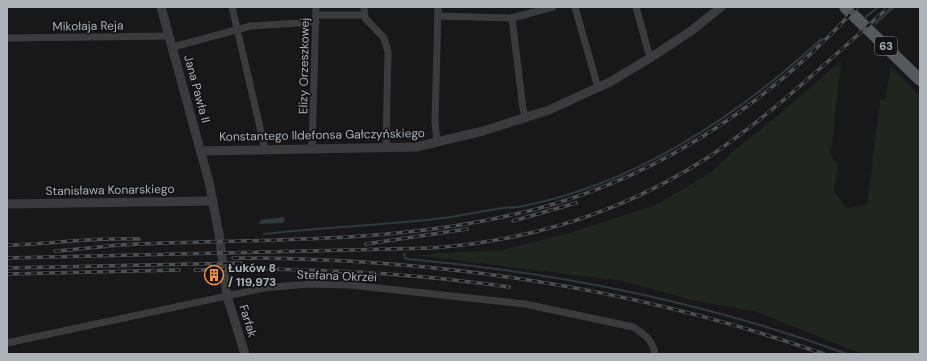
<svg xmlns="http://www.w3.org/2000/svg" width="927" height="361" viewBox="0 0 927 361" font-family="'DM Sans',sans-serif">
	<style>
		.green { fill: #1e261e }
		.water { fill: #2e3a3f }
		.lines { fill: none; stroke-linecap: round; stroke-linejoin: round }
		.stream { stroke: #2e3a3f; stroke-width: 2 }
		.minor { stroke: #393b3f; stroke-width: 7 }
		.tertiary { stroke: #393b3f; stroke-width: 9 }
		.primary { stroke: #55595e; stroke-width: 12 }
		.rail-casing { stroke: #4c5054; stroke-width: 3.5 }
		.rail { stroke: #131315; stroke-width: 2; stroke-dasharray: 6; stroke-linecap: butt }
		.labels { text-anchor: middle; stroke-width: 3.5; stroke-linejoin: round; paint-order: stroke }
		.shield { fill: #131315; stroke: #7d8288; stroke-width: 1 }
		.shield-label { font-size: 11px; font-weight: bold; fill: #aab2ba }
		.street-label { font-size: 12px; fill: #aab2ba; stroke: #131315 }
		.poi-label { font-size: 12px; font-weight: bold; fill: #aab2ba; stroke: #131315; text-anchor: start }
	</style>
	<rect width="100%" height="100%" fill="#18181a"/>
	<path class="green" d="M841,61l-9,83 -3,9 9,12 -4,26 12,17 21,-3 13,-105h5l6,-34 29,31v257h-58l-105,-42 -65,-12 -69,-19 -209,-26 88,-5 74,-19 80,-26 54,-32 27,-25 40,-32z"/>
	<path class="water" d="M283,217l2,3 -2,3 -24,1 2,-4z"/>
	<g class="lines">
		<g class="stream">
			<path d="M866,17l12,-10"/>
			<path d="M875,24l19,-17"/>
			<path d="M264,234c56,-7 113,-8 170,-15 23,-2 46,-8 69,-11 5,-1 10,0 15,-1 114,-21 219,-90 303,-168"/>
			<path d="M404,254l1,4 2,1c150,13 298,43 440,95"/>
		</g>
		<g class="minor">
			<path d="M232,7l33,142"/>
			<path d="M364,7l1,11 19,20 4,14 -2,96"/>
			<path d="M575,7l23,81"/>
			<path d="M636,7l14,51"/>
			<path d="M316,15h48"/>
			<path d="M438,16l74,2 11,91 3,9"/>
			<path d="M512,18l41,-11"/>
			<path d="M7,38l162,-2"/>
			<path d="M173,47l78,-21 65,-4"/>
			<path d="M437,143l-2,-21 3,-115"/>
			<path d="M312,149l4,-142"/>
			<path d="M7,343l257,-55 45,-4 41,1 175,19 108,23c11,7 20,13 22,27"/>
		</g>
		<g class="tertiary">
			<path d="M161,7l48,175 10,52 8,62 18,58"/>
			<path d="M201,151l215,-4 67,-16 66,-21 61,-28 40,-24 41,-27 30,-24"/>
			<path d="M7,204l206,-3"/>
		</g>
		<path class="primary" d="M845,7l75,73"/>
		<defs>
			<g id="rail">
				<path d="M513,221l63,-18"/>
				<path d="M366,244l101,-15"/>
				<path d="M7,245c44,-1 87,-8 132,-6"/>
				<path d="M55,251c28,-2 55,-6 83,-7 123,-5 248,-1 369,-28 137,-29 256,-106 350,-209"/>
				<path d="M7,258l424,-10c99,-7 195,-37 279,-92 64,-43 121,-98 179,-149"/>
				<path d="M233,258c201,0 401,29 591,96"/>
				<path d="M7,268l234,-5"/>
				<path d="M195,270c105,-3 210,2 314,17"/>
				<path d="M7,274l172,-4"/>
			</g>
		</defs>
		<use href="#rail" class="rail-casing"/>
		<use href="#rail" class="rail"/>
	</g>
	<defs>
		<symbol id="building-ring" viewBox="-11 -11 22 22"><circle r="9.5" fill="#131315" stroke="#f59335" stroke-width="1.5"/><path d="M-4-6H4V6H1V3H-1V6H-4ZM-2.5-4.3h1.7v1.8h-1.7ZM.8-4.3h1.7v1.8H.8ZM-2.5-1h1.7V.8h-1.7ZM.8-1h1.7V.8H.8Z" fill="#f59335"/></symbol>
	</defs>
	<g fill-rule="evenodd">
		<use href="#building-ring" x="203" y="264" width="22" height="22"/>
	</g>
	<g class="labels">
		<rect class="shield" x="875" y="37" width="22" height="18" rx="3"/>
		<g class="shield-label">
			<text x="886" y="50">63</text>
		</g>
		<g class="street-label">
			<text transform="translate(88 26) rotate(-1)" y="4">Mikołaja Reja</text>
			<text transform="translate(304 66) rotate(-89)" y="4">Elizy Orzeszkowej</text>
			<text transform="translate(197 89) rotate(75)" y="4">Jana Pawła II</text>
			<text transform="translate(322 135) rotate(-1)" y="4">Konstantego Ildefonsa Gałczyńskiego</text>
			<text transform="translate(110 190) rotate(-1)" y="4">Stanisława Konarskiego</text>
			<text transform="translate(337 276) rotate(2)" y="4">Stefana Okrzei</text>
			<text transform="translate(248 321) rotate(73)" y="4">Farfak</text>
		</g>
		<g class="poi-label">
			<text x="228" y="272">Łuków 8<tspan x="228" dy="14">/ 119,973</tspan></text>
		</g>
	</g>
	<rect width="927" height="361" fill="none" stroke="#aab2ba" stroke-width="16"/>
</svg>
